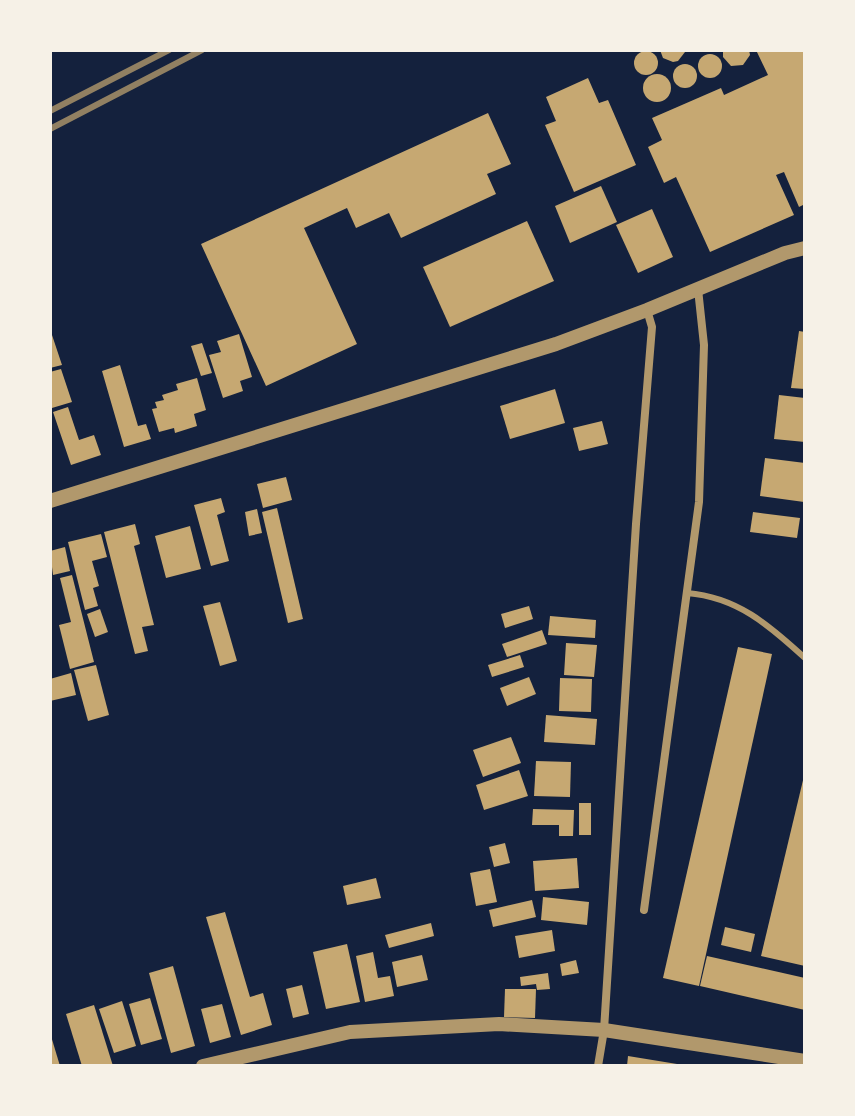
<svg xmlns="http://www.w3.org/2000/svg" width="855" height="1116" viewBox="0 0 855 1116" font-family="'Nunito Sans',sans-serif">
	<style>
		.building { fill: #c6a872 }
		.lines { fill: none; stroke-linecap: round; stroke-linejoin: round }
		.service { stroke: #b1986c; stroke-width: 6 }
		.minor { stroke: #b1986c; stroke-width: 8 }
		.tertiary { stroke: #b1986c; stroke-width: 14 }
		.rail { stroke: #918062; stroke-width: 6 }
	</style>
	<rect width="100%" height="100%" fill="#14213d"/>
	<g class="building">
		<path d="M660,50h25v2l-7,9 -5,1 -10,-4z"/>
		<path d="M723,50h26l1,5 -7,10 -12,1 -8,-9z"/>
		<path d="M756,50h49v154l-6,3 -15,-35 -8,3 18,40 -84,37 -34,-75 -12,6 -16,-36 14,-7 -10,-22 69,-30 3,7 44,-20z"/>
		<circle cx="646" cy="63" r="12"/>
		<circle cx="710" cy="66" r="12"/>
		<circle cx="685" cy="76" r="12"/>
		<circle cx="657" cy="88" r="14"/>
		<path d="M588,78l11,25 9,-3 28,65 -62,27 -29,-67 11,-4 -10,-24z"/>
		<path d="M488,113l23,51 -24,10 9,20 -95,44 -12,-25 -33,15 -9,-20 -43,20 53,116 -91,42 -65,-142z"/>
		<path d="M601,186l16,36 -47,21 -15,-37z"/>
		<path d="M652,209l21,48 -35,16 -22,-48z"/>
		<path d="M527,221l27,60 -104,46 -27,-60z"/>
		<path d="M50,329l12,36 -12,3z"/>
		<path d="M799,331l6,1v57l-14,-1z"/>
		<path d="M239,334l13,43 -12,4 3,10 -20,7 -14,-43 12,-3 -4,-11z"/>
		<path d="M202,343l10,30 -11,3 -10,-30z"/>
		<path d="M120,365l18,61 8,-2 5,15 -27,8 -22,-76z"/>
		<path d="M61,369l11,33 -20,6 -2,-36z"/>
		<path d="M197,378l9,32 -12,4 3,12 -22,7 -1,-5 -15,4 -7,-23 5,-1 -2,-6 9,-2 -2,-5 16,-5 -2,-6z"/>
		<path d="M555,389l10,34 -55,16 -10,-33z"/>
		<path d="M779,395l26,3v44l-31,-3z"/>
		<path d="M68,407l11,33 15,-5 7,20 -30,10 -18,-53z"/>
		<path d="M602,421l6,23 -29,7 -6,-23z"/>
		<path d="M765,458l40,5 -1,39 -44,-6z"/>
		<path d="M286,477l6,23 -29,8 -6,-24z"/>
		<path d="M221,498l4,14 -8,3 12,46 -18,5 -17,-61z"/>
		<path d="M277,508l26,111 -15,4 -26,-111z"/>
		<path d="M257,509l5,24 -13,3 -4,-24z"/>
		<path d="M753,512l47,6 -3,20 -47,-6z"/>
		<path d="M135,524l5,20 -6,2 20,79 -12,2 6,24 -13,3 -31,-122z"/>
		<path d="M190,526l11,43 -35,9 -11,-42z"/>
		<path d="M101,534l6,23 -15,4 7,25 -6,2 5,18 -13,4 -17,-68z"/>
		<path d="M65,547l5,24 -17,4 -3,-24z"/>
		<path d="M72,575l22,87 -24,7 -11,-44 12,-3 -11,-44z"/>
		<path d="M220,602l17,59 -17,5 -17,-60z"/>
		<path d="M529,606l4,13 -28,9 -4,-14z"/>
		<path d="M100,609l8,23 -13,5 -8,-23z"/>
		<path d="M550,616l46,4 -1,18 -47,-3z"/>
		<path d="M542,630l5,14 -40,13 -5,-13z"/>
		<path d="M566,643l31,2 -3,32 -30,-2z"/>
		<path d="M738,647l34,7 -73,332 -36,-8z"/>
		<path d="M520,655l4,12 -32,10 -4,-12z"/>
		<path d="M96,665l13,50 -21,6 -14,-51z"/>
		<path d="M71,673l5,22 -26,6v-22z"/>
		<path d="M529,677l7,17 -29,12 -7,-18z"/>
		<path d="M560,678l32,1 -1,33 -32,-1z"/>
		<path d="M546,715l51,4 -2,26 -51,-3z"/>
		<path d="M511,737l10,26 -38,14 -10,-27z"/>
		<path d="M536,761l35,1 -1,35 -36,-1z"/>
		<path d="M519,770l9,26 -44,14 -8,-25z"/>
		<path d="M804,776h1v190l-44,-10z"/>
		<rect x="579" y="803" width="12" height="32"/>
		<path d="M533,809l41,1 -1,26h-14v-11h-27z"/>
		<path d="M505,843l5,20 -16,4 -5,-20z"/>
		<path d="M577,858l2,30 -44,3 -2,-30z"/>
		<path d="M490,869l7,33 -21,4 -6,-33z"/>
		<path d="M376,878l5,20 -34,7 -4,-19z"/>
		<path d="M543,897l46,5 -2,23 -46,-5z"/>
		<path d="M532,900l4,17 -43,10 -4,-17z"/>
		<path d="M225,912l25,85 13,-4 9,32 -31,10 -35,-118z"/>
		<path d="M431,923l3,13 -45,12 -4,-13z"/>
		<path d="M725,927l30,7 -4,18 -30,-7z"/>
		<path d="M552,930l3,21 -36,7 -4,-22z"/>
		<path d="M347,944l13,58 -34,7 -13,-57z"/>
		<path d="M373,952l5,26 12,-2 4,20 -29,6 -9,-46z"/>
		<path d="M422,955l6,25 -31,7 -5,-25z"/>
		<path d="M707,956l98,22v32l-105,-24z"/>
		<path d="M576,960l3,13 -17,3 -2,-12z"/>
		<path d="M173,966l22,80 -24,7 -22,-80z"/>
		<path d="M548,973l2,16 -13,1 -1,-6 -15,2 -1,-9z"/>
		<path d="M302,985l7,29 -16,4 -7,-29z"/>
		<path d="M505,989h31l-1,29 -31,-1z"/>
		<path d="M150,998l12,41 -21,6 -12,-41z"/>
		<path d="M122,1001l14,45 -22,7 -15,-44z"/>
		<path d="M222,1004l9,33 -21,6 -9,-34z"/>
		<path d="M94,1005l19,61h-31l-16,-52z"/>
		<path d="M50,1036h1l9,30h-10z"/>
		<path d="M628,1056l49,8v2h-50z"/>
	</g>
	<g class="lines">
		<path class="service" d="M687,593c50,4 82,32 118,65"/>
		<g class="minor">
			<path d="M644,910l55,-408 5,-157 -6,-56"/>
			<path d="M598,1066l6,-36 32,-506 16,-197 -5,-17"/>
		</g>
		<g class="tertiary">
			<path d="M50,501l506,-157 91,-34 138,-57 20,-5"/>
			<path d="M203,1066l147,-34 149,-8 105,6 201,31"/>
		</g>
		<g class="rail">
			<path d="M50,111l119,-61"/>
			<path d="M50,129l152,-79"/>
		</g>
	</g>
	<rect width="855" height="1116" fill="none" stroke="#f6f1e7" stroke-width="104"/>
</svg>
